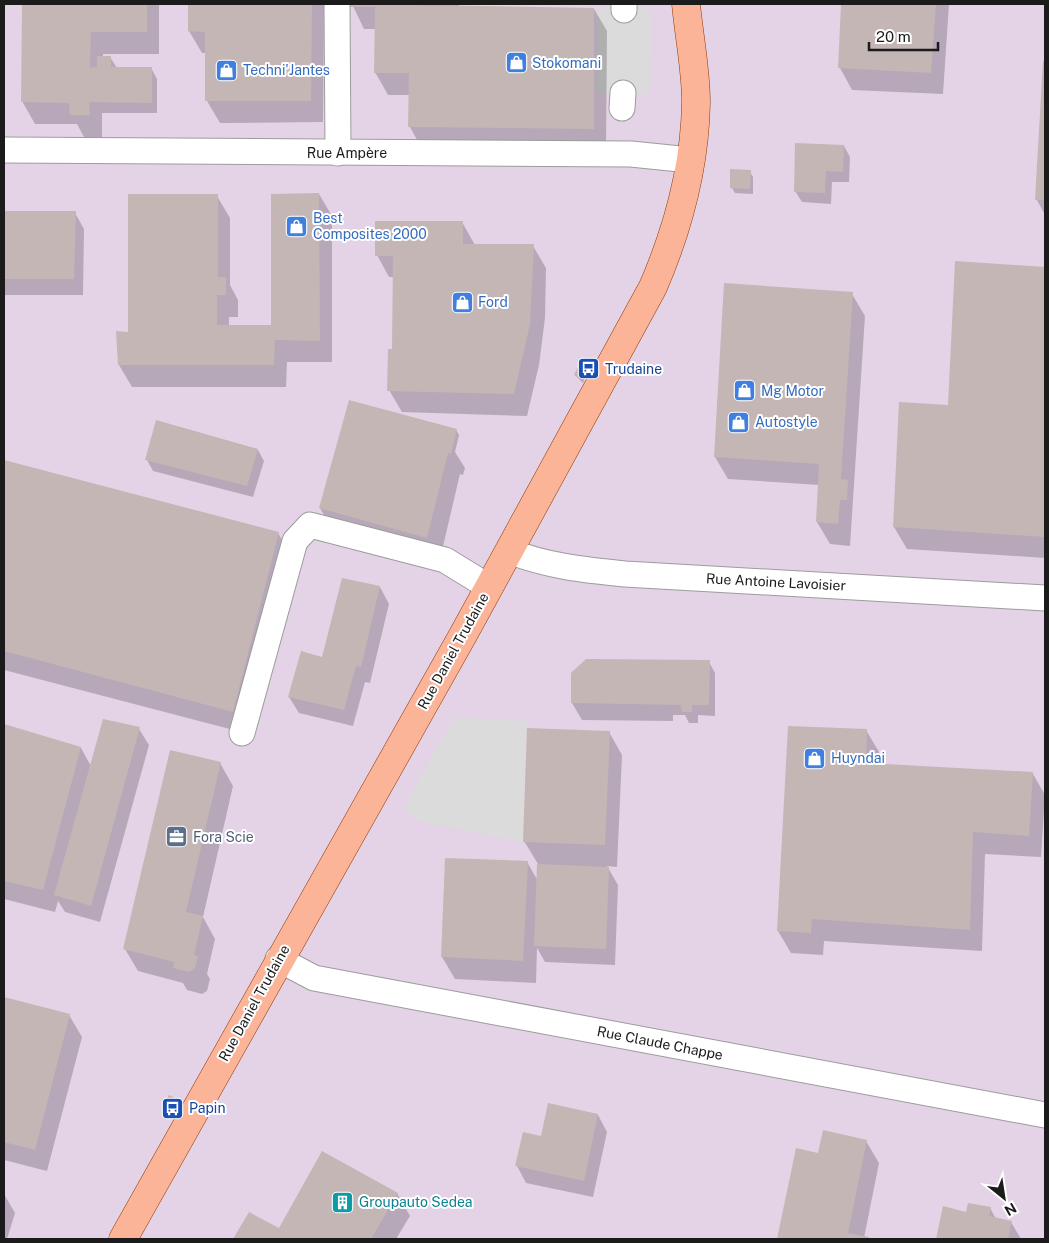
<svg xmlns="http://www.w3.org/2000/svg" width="1049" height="1243" viewBox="0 0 1049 1243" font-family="'Public Sans',sans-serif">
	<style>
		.industrial { fill: #e4d3e6 }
		.parking { fill: #dbdbdb }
		.shadow { fill: #0003 }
		.building { fill: #c4b6b4 }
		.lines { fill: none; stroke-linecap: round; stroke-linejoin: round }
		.minor-casing { stroke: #9c9c9c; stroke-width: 27 }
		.major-casing { stroke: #913802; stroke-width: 29 }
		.minor { stroke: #fff; stroke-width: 25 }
		.major { stroke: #fbb498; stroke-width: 28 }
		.labels { text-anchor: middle; stroke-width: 4; stroke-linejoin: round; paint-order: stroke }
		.shop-label { font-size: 14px; fill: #366cbe; stroke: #fff; text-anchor: start }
		.street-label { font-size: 14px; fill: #1b1b1b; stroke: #fff }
		.transit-label { font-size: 14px; fill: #164399; stroke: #fff; text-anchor: start }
		.service-label { font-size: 14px; fill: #4e5e75; stroke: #fff; text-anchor: start }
		.culture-label { font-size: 14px; fill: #0d838f; stroke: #fff; text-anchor: start }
	</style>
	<rect width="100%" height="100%" fill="#ede5e1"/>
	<rect class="industrial" x="4" y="4" width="1041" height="1235"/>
	<g class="parking">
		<path d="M598,9l54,1 -2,84 -54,-1z"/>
		<path d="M454,717l73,4 -4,121 -101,-20 -19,-12z"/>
	</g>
	<g class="shadow">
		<path d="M23,4h136v50h-56v3h7l7,11h34l6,11v34h-55v24h-18l-7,-13h-42l-13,-23z"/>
		<path d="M189,4h135l-1,118 -103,1 -13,-22v-48h-5l-13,-22z"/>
		<path d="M352,4h107v4l135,1 13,22 -1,119 -184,-1 -12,-22v-32h-22l-13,-23 1,-43h-12z"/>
		<path d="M843,4h106l-6,90 -91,-4 -12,-22z"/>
		<path d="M1044,62h1v153l-8,-15z"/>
		<path d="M844,146l6,11 -1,25h-17l-1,22 -29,-2 -7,-11z"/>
		<path d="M750,172l3,5v17l-18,-1 -3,-5z"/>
		<path d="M319,194l13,22v146h-45l-1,25h-154l-13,-22 -1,-33 11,1 88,-137 13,22v67l8,15v17h-9v9h43z"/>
		<path d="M4,212l71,1 9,16 -1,66h-79z"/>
		<path d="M462,222l13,23 58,1 13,22 -1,50 -6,47 -12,51 -125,-4 -13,-22 5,-39v-74h-5l-12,-22z"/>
		<path d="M956,262l89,6v290l-138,-9 -13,-22 56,-120z"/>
		<path d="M852,294l13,22 -15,230 -20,-2 -13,-22 2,-37 -91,-6 -13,-22z"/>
		<path d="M585,367l3,5 -5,11 -8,-8z"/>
		<path d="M456,430l3,5 -4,17 10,16 -2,7 -3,-1 -20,85 -107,-29 -13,-22z"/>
		<path d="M258,450l6,11 -11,36 -100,-26 -6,-11z"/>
		<path d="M4,461l274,72 13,22 -46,178 -241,-63z"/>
		<path d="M380,587l9,17 -19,79 -5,-1 -12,44 -54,-13 -10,-16 34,-38z"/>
		<path d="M709,662l6,11v43l-17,-1v8h-9l-4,-8h-12v6l-91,-1 -10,-17z"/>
		<path d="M4,725l77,23 10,18 48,-37 10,16 -49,177 -35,-10 -7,-11 -3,11 -51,-13z"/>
		<path d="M866,730l13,22v13l154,9 12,21 -4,62 -56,-3 -3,97 -158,-10 -1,14 -32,-2 -13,-22z"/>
		<path d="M609,732l13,23 -5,112 -10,-1 11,19 -3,80 -70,-3 -8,-14 -1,35 -81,-4 -13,-22 4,-98 81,3 11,19v-17l-14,-23z"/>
		<path d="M220,763l13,23 -30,131 12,22 -8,35 3,5 -3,12 -5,3 -15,-4 -4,-7 -45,-12 -13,-22z"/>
		<path d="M4,998l65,17 13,22 -35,134 -43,-11z"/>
		<path d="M174,1099l3,5 -7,11 -7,-7z"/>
		<path d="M598,1115l9,17 -14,65 -67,-14 -9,-17 25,-29z"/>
		<path d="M866,1141l13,22 -15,75 4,1h-90l19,-89 22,4z"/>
		<path d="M397,1193l13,23 -14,23h-161l14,-25 30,16z"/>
		<path d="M4,1194l11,19 -8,26h-3z"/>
		<path d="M944,1207l23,6 23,-5 6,11 15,3 10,17h-83z"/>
	</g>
	<g class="building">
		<path d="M22,4h125v28h-56l-1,36 7,-1v-11h14v11h41v36l-63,-1 1,13h-20l-1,-12 -48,-1z"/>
		<path d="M188,4h124l-1,97h-106v-69l-17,-1z"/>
		<path d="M350,4l244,4v121l-186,-2 1,-54h-35l1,-66h-25z"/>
		<path d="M841,4h95l-5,69 -93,-5z"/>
		<path d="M1043,61h2v139h-10z"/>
		<path d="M795,143l49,2 -1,27 -17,-1 -1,22 -31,-1z"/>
		<path d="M730,169l21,1 -1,19 -20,-1z"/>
		<path d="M319,193l1,148 -45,-1 -1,25h-156l-2,-34 12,1v-138h90v83h8v18h-9v30h54v-131z"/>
		<path d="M4,211h72l-2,68h-70z"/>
		<path d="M375,221h88v23h71l-4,80 -16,70 -127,-3 1,-42h4l1,-93h-18z"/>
		<path d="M955,261l90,6v270l-152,-10 6,-125 49,3z"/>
		<path d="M724,283l129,9 -12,187 7,1 -1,20h-7l-2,24 -22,-2 3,-58 -105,-7z"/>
		<path d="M580,363l6,3 -6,12 -6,-3z"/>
		<path d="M349,400l108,29 -6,25 -3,-1 -21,85 -108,-30z"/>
		<path d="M156,420l102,29 -11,37 -102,-26z"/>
		<path d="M4,460l275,72 -46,180 -229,-61z"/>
		<path d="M342,578l38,8 -19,81 -5,-1 -12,44 -56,-13 13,-46 21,6z"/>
		<path d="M586,659l124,1 -1,45h-17v7h-10l-1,-7 -110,-2v-30z"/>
		<path d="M103,719l37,8 -49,179 -37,-11z"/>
		<path d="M4,724l77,23 -38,143 -39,-9z"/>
		<path d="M788,726l79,3 -1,34 167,9 -4,64 -56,-4 -3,98 -158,-11 -1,14 -34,-2z"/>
		<path d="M527,728l83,3 -5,114 -82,-3z"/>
		<path d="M170,750l51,12 -35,150 17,4 -9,39 4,1 -3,12 -6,4 -16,-4 1,-6 -51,-13z"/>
		<path d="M445,858l83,3 -5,100 -82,-4z"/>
		<path d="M537,864l72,3 -3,82 -72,-3z"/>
		<path d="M4,997l66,17 -35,136 -31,-8z"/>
		<path d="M169,1095l6,3 -8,13 -5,-3z"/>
		<path d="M548,1103l50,11 -14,67 -69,-15 8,-34 18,4z"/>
		<path d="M823,1130l44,10 -19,93 21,4 -1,2h-91l19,-91 22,5z"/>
		<path d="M322,1151l76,42 -27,46h-138l16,-27 30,16z"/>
		<path d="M968,1203l23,4 -2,9 23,5 -4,18h-72l7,-33 23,6z"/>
	</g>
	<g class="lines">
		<defs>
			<g id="minor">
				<path d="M337,4l1,149"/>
				<path d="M624,10v-6"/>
				<path d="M622,108l1,-15"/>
				<path d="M4,150l627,4 59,6"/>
				<path d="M509,551c37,15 76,19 116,23l420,24"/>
				<path d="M242,733l53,-192 15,-16 135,35 44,27"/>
				<path d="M278,959l36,19 731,137"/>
			</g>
			<path id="major" d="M123,1239l340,-604 190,-348c25,-58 42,-121 43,-185 0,-32 -7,-66 -10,-98"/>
		</defs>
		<use href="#minor" class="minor-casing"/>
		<use href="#major" class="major-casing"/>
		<use href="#minor" class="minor"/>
		<use href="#major" class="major"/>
	</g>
	<defs>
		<symbol id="shop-square" viewBox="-11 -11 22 22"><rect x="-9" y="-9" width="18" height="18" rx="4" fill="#3f7fe0" stroke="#fff"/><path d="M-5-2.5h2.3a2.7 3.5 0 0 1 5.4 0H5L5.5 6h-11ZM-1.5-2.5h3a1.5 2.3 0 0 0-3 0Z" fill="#fff"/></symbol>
		<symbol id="bus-square" viewBox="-11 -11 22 22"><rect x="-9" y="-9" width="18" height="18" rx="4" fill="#1a4fb4" stroke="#fff"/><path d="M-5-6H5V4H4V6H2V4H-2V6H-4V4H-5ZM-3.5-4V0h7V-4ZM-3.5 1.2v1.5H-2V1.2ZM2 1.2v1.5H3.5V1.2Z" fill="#fff"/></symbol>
		<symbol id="office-square" viewBox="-11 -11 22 22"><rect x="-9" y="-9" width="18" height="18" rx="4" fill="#5c6f8a" stroke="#fff"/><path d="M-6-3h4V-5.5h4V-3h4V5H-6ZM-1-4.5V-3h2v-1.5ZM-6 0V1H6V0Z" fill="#fff"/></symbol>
		<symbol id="building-square" viewBox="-11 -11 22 22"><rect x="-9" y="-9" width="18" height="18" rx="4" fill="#0f9aa8" stroke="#fff"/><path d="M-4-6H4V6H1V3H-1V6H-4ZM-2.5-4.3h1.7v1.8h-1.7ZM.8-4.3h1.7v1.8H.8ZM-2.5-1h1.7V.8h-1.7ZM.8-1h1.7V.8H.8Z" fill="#fff"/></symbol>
	</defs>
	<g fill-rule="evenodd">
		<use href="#shop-square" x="504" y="50" width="25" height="25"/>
		<use href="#shop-square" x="214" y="58" width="25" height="25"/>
		<use href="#shop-square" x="284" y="214" width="25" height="25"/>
		<use href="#shop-square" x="450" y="290" width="25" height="25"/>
		<use href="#bus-square" x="576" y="356" width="25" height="25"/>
		<use href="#shop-square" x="732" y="378" width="25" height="25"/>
		<use href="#shop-square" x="726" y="410" width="25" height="25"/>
		<use href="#shop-square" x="802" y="746" width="25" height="25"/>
		<use href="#office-square" x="164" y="824" width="25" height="25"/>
		<use href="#bus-square" x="160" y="1096" width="25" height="25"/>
		<use href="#building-square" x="330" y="1190" width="25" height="25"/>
	</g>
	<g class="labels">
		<g class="shop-label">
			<text x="532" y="68">Stokomani</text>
			<text x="243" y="75">Techni'Jantes</text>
			<text x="313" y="223">Best<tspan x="313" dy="16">Composites 2000</tspan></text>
			<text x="478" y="307">Ford</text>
			<text x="761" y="396">Mg Motor</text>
			<text x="755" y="427">Autostyle</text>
			<text x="831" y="763">Huyndai</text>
		</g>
		<g class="street-label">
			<text x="347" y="158">Rue Ampère</text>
			<text transform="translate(776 582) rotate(3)" y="5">Rue Antoine Lavoisier</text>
			<text transform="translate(453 651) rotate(-61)" y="5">Rue Daniel Trudaine</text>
			<text transform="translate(254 1003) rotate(-61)" y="5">Rue Daniel Trudaine</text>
			<text transform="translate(660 1043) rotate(11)" y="5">Rue Claude Chappe</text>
		</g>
		<g class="transit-label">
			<text x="605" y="374">Trudaine</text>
			<text x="189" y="1113">Papin</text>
		</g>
		<g class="service-label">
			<text x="193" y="842">Fora Scie</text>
		</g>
		<g class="culture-label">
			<text x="359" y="1207">Groupauto Sedea</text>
		</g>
	</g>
	<rect width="1049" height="1243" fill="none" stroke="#1b1b1b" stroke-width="10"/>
	<g transform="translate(1004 1198) rotate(150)" stroke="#ffffff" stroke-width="4" paint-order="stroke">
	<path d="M0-4L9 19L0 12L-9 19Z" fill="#1b1b1b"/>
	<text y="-8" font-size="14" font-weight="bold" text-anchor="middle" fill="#1b1b1b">N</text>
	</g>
	<path d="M869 42v8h69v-8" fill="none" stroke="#1b1b1b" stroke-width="2.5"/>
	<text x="876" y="42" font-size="15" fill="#1b1b1b" stroke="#ffffff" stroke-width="4" paint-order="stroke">20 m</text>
</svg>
